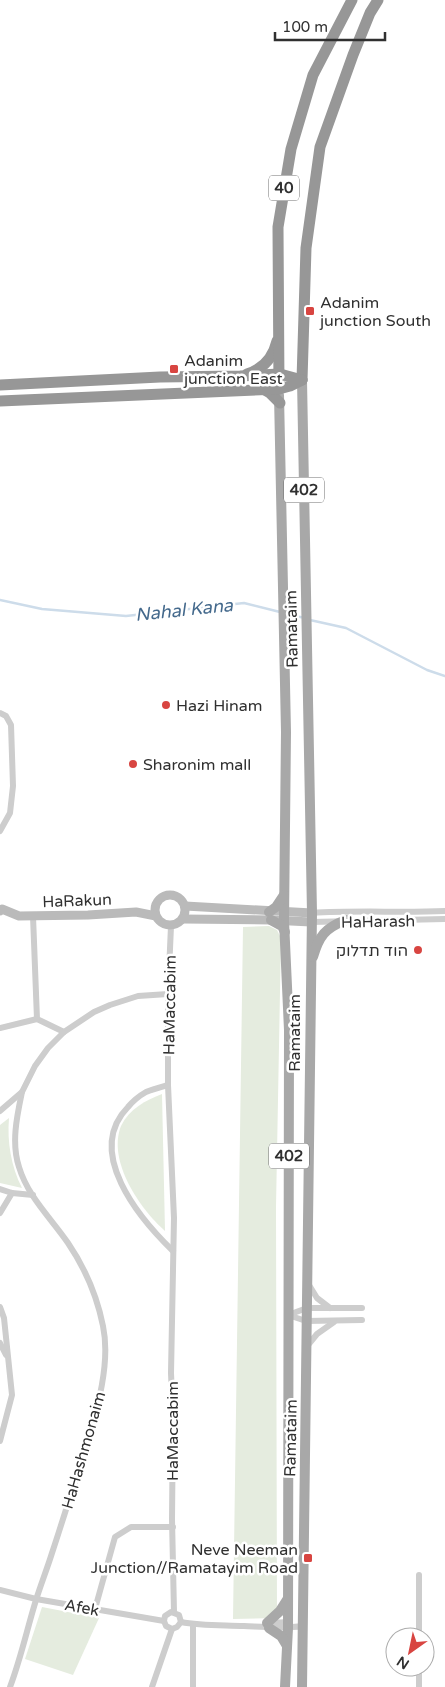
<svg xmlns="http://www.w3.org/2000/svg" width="445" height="1687" viewBox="0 0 445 1687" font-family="'Varela Round','Noto Sans Hebrew',sans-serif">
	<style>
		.green { fill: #e5ecdf }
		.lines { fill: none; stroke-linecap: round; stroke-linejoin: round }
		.stream { stroke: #cddcea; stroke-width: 2.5 }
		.street { stroke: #cdcdcd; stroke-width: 6 }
		.secondary { stroke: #bababa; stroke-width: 9 }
		.primary { stroke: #a8a8a8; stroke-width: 10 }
		.highway { stroke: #979797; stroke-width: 11 }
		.poi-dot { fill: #d84541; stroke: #fff; stroke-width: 2 }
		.labels { text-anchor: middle; stroke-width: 5; stroke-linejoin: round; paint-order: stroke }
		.shield { fill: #fff; stroke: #6e6e6e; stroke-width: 1 }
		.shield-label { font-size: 15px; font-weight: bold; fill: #303030 }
		.poi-label { font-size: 16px; fill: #303030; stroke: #fff; text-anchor: start }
		.street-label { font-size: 16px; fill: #303030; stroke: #fff }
		.water-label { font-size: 18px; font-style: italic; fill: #44698c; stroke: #fff }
	</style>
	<rect width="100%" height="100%" fill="#fff"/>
	<g class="green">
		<path d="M269,926l8,4 4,8 -5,269 1,411 -44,1 10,-692z"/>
		<path d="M162,1094l3,137c-25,-22 -58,-70 -44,-105 8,-17 25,-26 41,-32z"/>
		<path d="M9,1118c-2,24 2,48 13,70l-22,-5v-58z"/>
		<path d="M42,1607l57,11 -26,57 -48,-16z"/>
	</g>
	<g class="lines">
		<g class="stream">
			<path d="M0,600l42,9 84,7 118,-13 36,9"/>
			<path d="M286,614l19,4"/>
			<path d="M310,620l36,8 81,42 18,6"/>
		</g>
		<g class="street">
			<path d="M0,713l6,3 5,9 2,61 -3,27 -10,18"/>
			<path d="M312,913c44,-3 89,0 133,-2"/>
			<path d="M33,916l4,103 27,13"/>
			<path d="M311,922l134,-3"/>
			<path d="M171,926l-3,68v91l6,133 -3,155 2,46 -1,100 2,93"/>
			<path d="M0,1028l37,-9"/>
			<path d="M168,1085c-7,2 -15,4 -22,7 -7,4 -13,9 -18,15 -44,45 11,111 45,144"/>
			<path d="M0,1111l22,-19 13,-26 13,-18 16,-16 30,-20 16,-7 28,-9 30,-2"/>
			<path d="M0,1189l12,4 21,2"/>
			<path d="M0,1213l12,-20"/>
			<path d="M309,1285l8,13 13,10"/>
			<path d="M0,1307l4,11 8,77 -12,46"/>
			<path d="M288,1315l19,-7h55"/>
			<path d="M288,1315l18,6 56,-1"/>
			<path d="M0,1343l6,12"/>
			<path d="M308,1345l9,-11 17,-12"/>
			<path d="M0,1590l36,9 128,22"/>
			<path d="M95,1609l20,-72 16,-10h42"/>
			<path d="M164,1621l1,-5 6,-4 8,3 2,7"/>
			<path d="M164,1621l2,5 6,3 5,-2 4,-5"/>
			<path d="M181,1622c20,4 42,3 63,4 20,1 39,3 59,0"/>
			<path d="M268,1623l22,-1"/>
			<path d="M419,1637v-62"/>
			<path d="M10,1687c11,-29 17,-58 26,-87 5,-16 11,-31 16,-47 10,-30 19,-60 29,-90 12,-42 31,-94 22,-137 -6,-30 -18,-58 -35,-83 -17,-25 -40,-46 -49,-76 -8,-24 -2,-51 3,-75"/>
			<path d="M152,1687l20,-58"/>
			<path d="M193,1687v-62"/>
			<path d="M419,1687v-20"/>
		</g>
		<g class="secondary">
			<circle cx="170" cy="910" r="15"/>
			<path d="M185,906l127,7"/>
			<path d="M0,911l2,-2 17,7 69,-1 48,-3 20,4"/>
			<path d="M183,919l88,1 40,2"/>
		</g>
		<g class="primary">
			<path d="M302,380l10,533 -10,774"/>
			<path d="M279,395l7,337 -2,189 5,109 -1,598 -3,59"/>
			<path d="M269,912l7,-5 8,-12"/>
			<path d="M271,920l11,6 3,6"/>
			<path d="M313,957c6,-21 12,-29 33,-37"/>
			<path d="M267,1623l13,-12 7,-11"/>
			<path d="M269,1628l12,8 6,10"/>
		</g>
		<g class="highway">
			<path d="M247,374c16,-5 26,-16 30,-33"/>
			<path d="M302,380l4,-132 14,-101 33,-92 17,-42 8,-13"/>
			<path d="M0,385l160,-8 80,-1 40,-2 22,6"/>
			<path d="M263,389l7,4 10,10"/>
			<path d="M279,389l-1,-162 13,-78 22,-74 39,-75"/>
			<path d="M0,401l279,-12 11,-3 12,-6"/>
		</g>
	</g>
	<g class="poi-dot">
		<rect x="305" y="306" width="10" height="10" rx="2.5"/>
		<rect x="169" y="364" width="10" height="10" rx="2.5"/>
		<circle cx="166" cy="705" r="5"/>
		<circle cx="133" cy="764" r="5"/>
		<circle cx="418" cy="950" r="5"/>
		<rect x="303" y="1553" width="10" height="10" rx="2.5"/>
	</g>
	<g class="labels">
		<g class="shield">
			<rect x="269" y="175.5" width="30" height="25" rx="4"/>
			<rect x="284" y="477.5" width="40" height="25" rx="4"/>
			<rect x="269" y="1143.5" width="40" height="25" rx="4"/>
		</g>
		<g class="shield-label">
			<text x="284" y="193">40</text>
			<text x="304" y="495">402</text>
			<text x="289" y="1161">402</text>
		</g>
		<g class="poi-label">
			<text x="320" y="308">Adanim<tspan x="320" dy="18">junction South</tspan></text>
			<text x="184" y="366">Adanim<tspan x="184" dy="18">junction East</tspan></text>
			<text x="176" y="711">Hazi Hinam</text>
			<text x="143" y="770">Sharonim mall</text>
			<text x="408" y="956" text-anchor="end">הוד תדלוק</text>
			<text x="298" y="1555" text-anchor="end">Neve Neeman<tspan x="298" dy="18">Junction//Ramatayim Road</tspan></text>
		</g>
		<g class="street-label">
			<text transform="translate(291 629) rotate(-91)" y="6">Ramataim</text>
			<text transform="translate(77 900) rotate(-2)" y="6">HaRakun</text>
			<text transform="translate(378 921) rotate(-1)" y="6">HaHarash</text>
			<text transform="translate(169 1005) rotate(-89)" y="6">HaMaccabim</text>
			<text transform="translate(294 1033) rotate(-90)" y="6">Ramataim</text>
			<text transform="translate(172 1431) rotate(-90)" y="6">HaMaccabim</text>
			<text transform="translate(290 1438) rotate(-89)" y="6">Ramataim</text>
			<text transform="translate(83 1450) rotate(-74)" y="6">HaHashmonaim</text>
			<text transform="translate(82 1607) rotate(10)" y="6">Afek</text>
		</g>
		<g class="water-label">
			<text transform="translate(184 610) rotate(-6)" y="6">Nahal Kana</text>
		</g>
	</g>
	<g transform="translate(410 1652) rotate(213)"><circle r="24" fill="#ffffff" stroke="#acacac"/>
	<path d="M0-4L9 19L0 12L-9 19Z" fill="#d84541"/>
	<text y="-8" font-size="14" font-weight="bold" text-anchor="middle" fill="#303030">N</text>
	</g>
	<path d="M275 32v8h110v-8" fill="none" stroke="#303030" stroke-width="2.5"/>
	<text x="282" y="32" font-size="15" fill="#303030" stroke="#ffffff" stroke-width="4" paint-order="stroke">100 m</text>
</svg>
